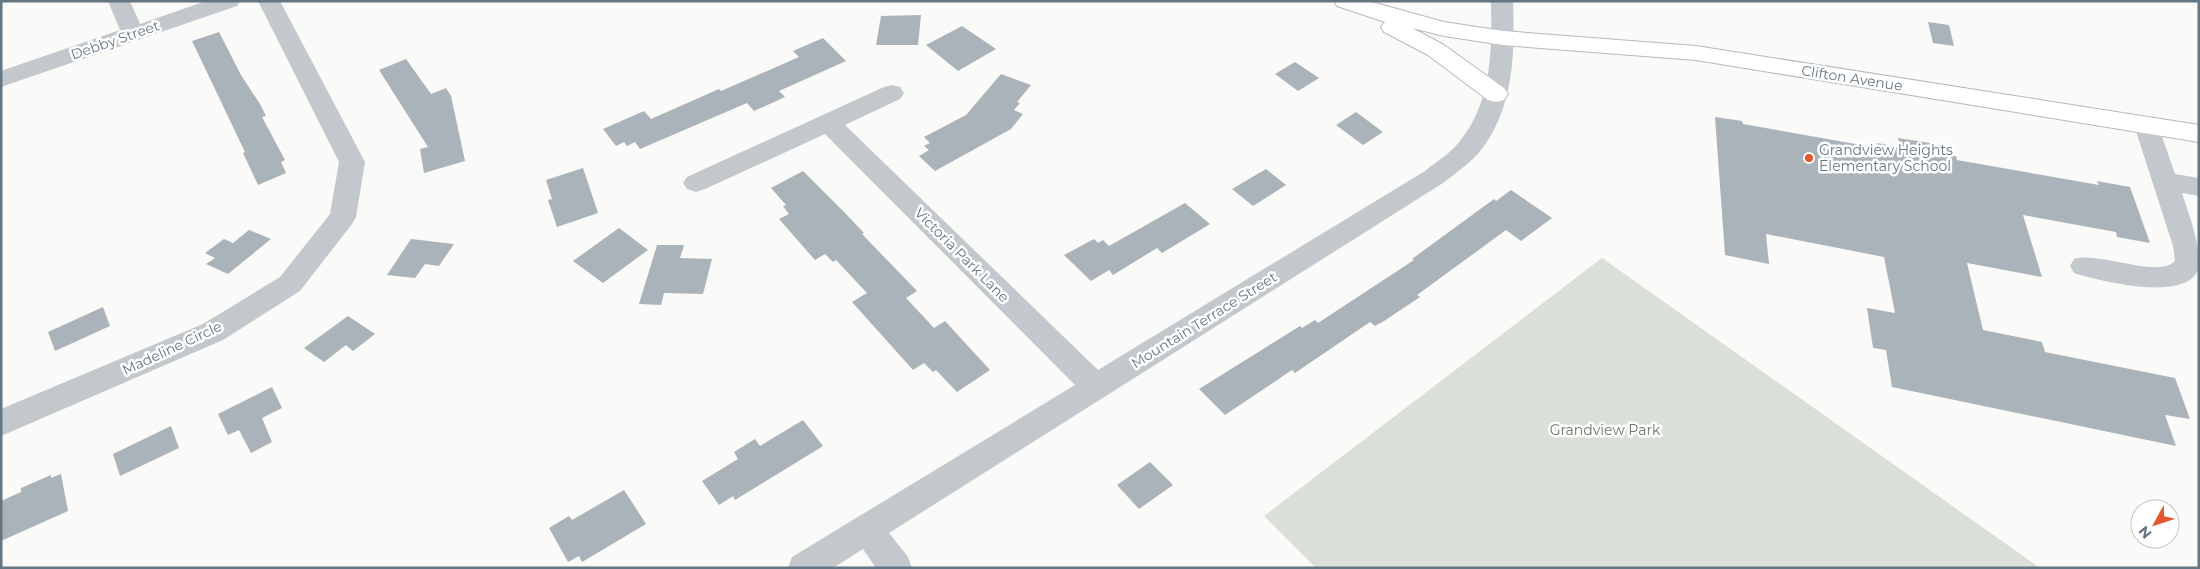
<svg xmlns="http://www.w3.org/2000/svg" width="2200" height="569" viewBox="0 0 2200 569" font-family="Montserrat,sans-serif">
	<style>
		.green { fill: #dadfd7 }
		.building { fill: #aab3b9 }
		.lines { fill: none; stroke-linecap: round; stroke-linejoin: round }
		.major-casing { stroke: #b5babe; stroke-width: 2 }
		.minor { fill: #c3c8cc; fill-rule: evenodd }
		.major { fill: #fff; fill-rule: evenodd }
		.poi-dot { fill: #e4572e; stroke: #fff; stroke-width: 2 }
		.labels { text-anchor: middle; stroke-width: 5; stroke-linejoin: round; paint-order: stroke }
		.street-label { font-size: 14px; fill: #657683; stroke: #fff }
		.poi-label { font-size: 14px; fill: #657683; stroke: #fff; text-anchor: start }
		.park-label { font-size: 14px; fill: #687a64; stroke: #fff }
	</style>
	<rect width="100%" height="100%" fill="#fafaf8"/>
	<path class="green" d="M1602,258l438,310h-724l-52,-52z"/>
	<g class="building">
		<path d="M921,15l-3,30h-42l5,-29z"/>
		<path d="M1928,22l21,3 5,21 -21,-3z"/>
		<path d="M962,26l34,23 -38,22 -32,-26z"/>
		<path d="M219,32l22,43 19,29 6,12 -4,1 23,43 -4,2 5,11 -28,12 -15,-32 2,-1 -53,-111z"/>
		<path d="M823,38l23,23 -67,30 6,6 -31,14 -7,-8 -107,46 -5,-7 -8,4 -3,-4 -8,4 -13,-17 41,-18 7,8 68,-30 2,2 78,-34 -6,-6z"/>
		<path d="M406,59l25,35 15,-6 5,8 14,65 -41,12 -4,-24 8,-2 -49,-77z"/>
		<path d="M1295,62l24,16 -21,13 -23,-17z"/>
		<path d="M1001,74l30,11 -14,17 3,1 -6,7 9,4 -12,15 -76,42 -16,-15 10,-6 -5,-4 6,-3 -6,-6 42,-22z"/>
		<path d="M1356,112l27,20 -20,13 -27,-20z"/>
		<path d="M1715,117l27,4 1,3 135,24 -1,-5 23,4 -2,-9 32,5 2,9 24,4 1,4 142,25 -2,-4 33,6 20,56 -33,-6 -1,-5 -93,-17 19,62 -75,-14 16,67 59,12 3,10 130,26 15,41 -25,-4 11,31 -284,-59 -6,-37 -13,-2 -6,-40 28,5 -11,-56 -118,-23 3,30 -44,-9z"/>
		<path d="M583,168l15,45 -41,14 -9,-27 4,-1 -6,-19z"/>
		<path d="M1266,169l20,16 -33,21 -21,-17z"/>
		<path d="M803,171l42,42 19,20 -2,1 55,57 -11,7 28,30 11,-7 45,49 -33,22 -21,-22 -3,2 -9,-9 -11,7 -61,-68 15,-9 -31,-33 -3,2 -8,-8 -10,6 -36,-41 10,-5 -6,-8 3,-1 -15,-17z"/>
		<path d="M1511,190l41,28 -31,23 -15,-11 -89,65 3,2 -36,24 -9,5 -5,-4 -75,51 -3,-3 -67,45 -26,-26 101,-63 2,2 13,-8 3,3 96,-63 -2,-1 82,-60 2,2z"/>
		<path d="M1185,203l25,21 -48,29 -5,-5 -44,27 -4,-5 -18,11 -27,-26 30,-16 4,4 5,-3 6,6z"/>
		<path d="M619,228l29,22 -45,33 -30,-22z"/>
		<path d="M249,230l22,9 -43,35 -22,-10 9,-6 -10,-5 19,-14 9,4z"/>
		<path d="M411,239l43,5 -15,22 -14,-2 -10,14 -28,-3z"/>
		<path d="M657,245h27l-4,13 32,1 -9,35 -39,-1 -3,12 -22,-1z"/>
		<path d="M103,307l7,19 -55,25 -7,-19z"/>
		<path d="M348,316l27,18 -22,17 -7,-6 -22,17 -20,-14z"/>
		<path d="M272,387l10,21 -20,10 10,24 -21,11 -12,-23 -11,5 -10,-21z"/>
		<path d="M803,420l20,26 -88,54 -2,-4 -14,9 -17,-24 36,-22 -4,-7 21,-13 5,7z"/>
		<path d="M171,426l8,22 -59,28 -7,-22z"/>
		<path d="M1150,462l23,23 -34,24 -22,-24z"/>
		<path d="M61,474l7,37 -67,30v-40l20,-9v-4l30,-13v3z"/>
		<path d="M624,490l22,34 -64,38 -3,-6 -11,6 -19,-34 20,-12 3,4z"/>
	</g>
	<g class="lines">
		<defs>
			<path id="major" d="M1334,1h34l76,21 59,9 193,15 503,79v17l-503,-82 -193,-15 -59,-9 -32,-8 32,17 60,43 4,6 -4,6 -8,2 -8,-2 -60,-45 -44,-23 -3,-5 4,-5 -48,-16z"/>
		</defs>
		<use href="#major" class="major-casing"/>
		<g class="minor">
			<path d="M108,1h22l10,23 66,-23h34l-3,5 -236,81v-16l119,-41z"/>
			<path d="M258,1h22l85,161 -9,55 -4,7 -52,67 -77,49 -222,96v-27l202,-85 77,-47 50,-63 9,-52z"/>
			<path d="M1491,1h22c2,54 1,112 -37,155 -10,10 -22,18 -33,27l-554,350 19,24 4,11h-36l-13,-19 -30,19h-45l4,-11 283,-172 -250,-251 -120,55 -9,3 -9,-3 -4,-6 4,-6 197,-90 8,-2 8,2 4,6 -4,6 -55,26 253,245 327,-199c12,-10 26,-18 35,-30 32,-40 32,-91 31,-140z"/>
			<path d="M2146,117l9,2 3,6 17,49 24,4v18l-17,-3c7,22 18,50 17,74 -9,37 -100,14 -125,6l-4,-7 4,-7c24,-8 84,20 101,2l-2,-15 -39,-121 3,-6z"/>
		</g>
		<use href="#major" class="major"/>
	</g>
	<circle class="poi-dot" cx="1809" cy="158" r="5"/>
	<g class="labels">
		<g class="street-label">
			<text transform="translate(115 40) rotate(-19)" y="5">Debby Street</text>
			<text transform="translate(1852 78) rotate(9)" y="5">Clifton Avenue</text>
			<text transform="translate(962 255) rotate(45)" y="5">Victoria Park Lane</text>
			<text transform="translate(1204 320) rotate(-32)" y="5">Mountain Terrace Street</text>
			<text transform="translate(172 348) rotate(-25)" y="5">Madeline Circle</text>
		</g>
		<g class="poi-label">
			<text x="1819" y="155">Grandview Heights<tspan x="1819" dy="16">Elementary School</tspan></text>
		</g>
		<g class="park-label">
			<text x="1605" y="435">Grandview Park</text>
		</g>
	</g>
	<rect width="2200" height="569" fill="none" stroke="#657683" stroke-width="5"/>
	<g transform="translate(2155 524) rotate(230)"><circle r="24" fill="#ffffff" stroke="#c1c8cd"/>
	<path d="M0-4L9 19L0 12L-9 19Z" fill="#e4572e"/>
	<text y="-8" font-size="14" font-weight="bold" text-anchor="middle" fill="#657683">N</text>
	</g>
</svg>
